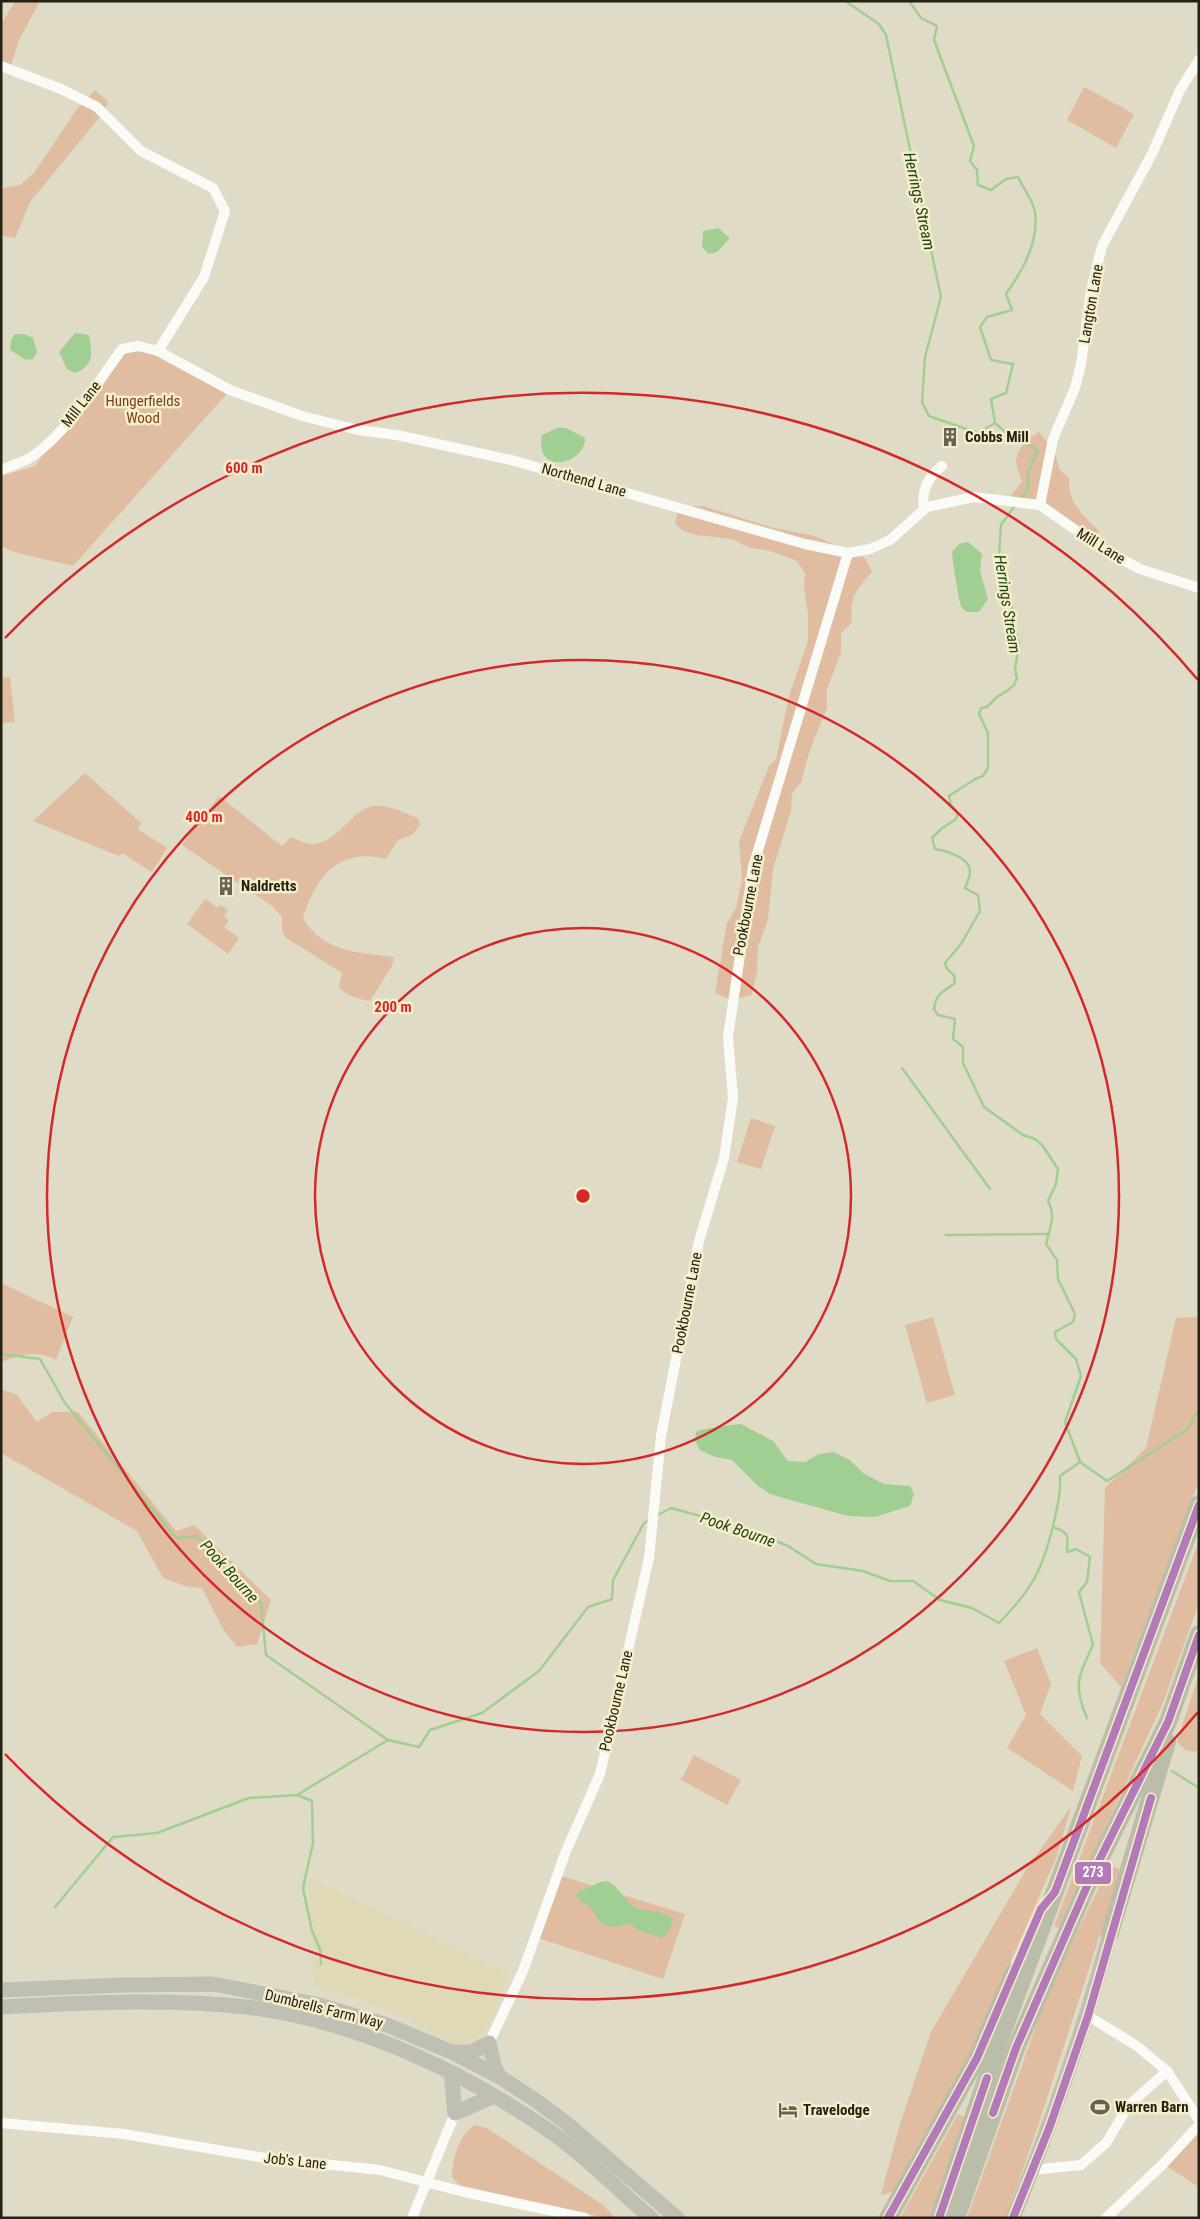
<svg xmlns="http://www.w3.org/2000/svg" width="1200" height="2219" font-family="'Roboto Condensed',sans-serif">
<rect width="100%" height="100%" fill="#dfdbc7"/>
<path fill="#e0d9b8" d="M309,1877L510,1974L482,2038L473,2045L455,2044L410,2020L363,2001L313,1987Z"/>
<g fill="#e0bda0">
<path d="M15,1H40L19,40L11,65L1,63V25Z"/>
<path d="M1084,87L1134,114L1116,148L1067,120Z"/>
<path d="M95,90L108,102L103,113L30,202L15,238L1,235V189L20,185L34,173L77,109Z"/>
<path d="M138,346L230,390L73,566L14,552L1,546V476L35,466L122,349Z"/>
<path d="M1039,432L1055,453L1059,469L1069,478C1068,502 1082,515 1099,531L1093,543L1042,507L1007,501L1022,481C1020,475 1016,466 1016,461C1017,448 1029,437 1039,432Z"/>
<path d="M703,506L774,528L815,536L866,559L872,572C856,590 849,598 852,623L841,633V653L827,689V708L810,750L801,782L792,794L791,811L773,869L768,920L758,947L757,973L751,995L732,1000L715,993L727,923L736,908L742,879L739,841L769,766L776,759L789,696L808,641V614L804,589L805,574L797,561L767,550L750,548L732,539L696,535L683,531L675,523L679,507Z"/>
<path d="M10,677L15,722L1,723V678Z"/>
<path d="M85,773L141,823L138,829L167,848L152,872L122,853L119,856L33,821Z"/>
<path d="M219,796L282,846L291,837C298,840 306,844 313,844C340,842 352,808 374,806C389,804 405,814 418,818L420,825L412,835L398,840L386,859C338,847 316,877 303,918C322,952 360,953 394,957L392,966L370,1001C358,999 348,996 339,988L342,973L285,937L282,930V917L272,906L182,845Z"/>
<path d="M205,899L218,908L220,905L228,910L224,916L229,920L224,927L239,938L228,954L187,924Z"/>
<path d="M751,1118L775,1126L761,1169L737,1162Z"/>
<path d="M1,1283L73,1317L56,1360C37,1349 21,1355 1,1362Z"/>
<path d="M933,1317L955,1395L927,1403L905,1325Z"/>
<path d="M1199,1317V1481L1121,1687L1100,1663L1105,1488L1146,1448L1176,1318Z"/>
<path d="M1,1389L17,1395L37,1422L52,1412H78L176,1531L194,1525L271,1600L257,1644L237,1647L223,1629L202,1588L188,1587L163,1578L137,1531L1,1453Z"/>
<path d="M1199,1541V1603L1163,1703L1059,1928L1054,1926Z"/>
<path d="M1037,1648L1051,1684L1040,1714L1082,1756L1073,1791L1007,1748L1026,1715L1004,1661Z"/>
<path d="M1199,1674V1750C1189,1754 1183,1749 1177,1741Z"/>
<path d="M694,1755L741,1780L727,1805L681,1780Z"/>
<path d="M1071,1807L1057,1856L970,2054L896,2191L881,2195L899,2127L931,2032L1027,1868Z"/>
<path d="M1110,1865L1121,1870L1039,2123L1006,2218H967L1050,1987Z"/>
<path d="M558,1875L685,1914L663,1979L535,1937Z"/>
<path d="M958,2114L964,2117L931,2218H900Z"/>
<path d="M475,2125L486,2128L499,2136L603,2205L615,2218H606L459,2185L452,2177C452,2159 459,2135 475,2125Z"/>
<path d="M1199,2125V2187L1163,2164Z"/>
</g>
<g fill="#a1cf91">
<path d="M718,228L730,238L717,252L709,254L702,247L703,231Z"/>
<path d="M75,333L89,335C92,351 95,366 75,373L67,369L59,352Z"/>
<path d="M15,334H24L33,338L37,352L33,359L26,360L10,350L11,340Z"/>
<path d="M557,428H566L585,438C586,464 534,477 542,435Z"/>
<path d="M968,542L982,554L980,571L988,599L979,612H967C965,610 962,609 961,606C959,602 952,558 952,552L959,544Z"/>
<path d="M741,1424L773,1441L788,1461L805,1462L819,1454L834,1452L850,1460L863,1473L884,1484L910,1486L914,1494L910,1506L875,1517L848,1516L787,1499L770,1494L757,1485L732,1460L715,1457L700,1450L695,1441L696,1432C705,1428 730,1425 741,1424Z"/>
<path d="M607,1881L614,1885L633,1907L648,1911H657L673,1919L668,1933L662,1938L638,1930L631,1924L610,1927L602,1924L589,1906L580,1901L576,1893L600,1882Z"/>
</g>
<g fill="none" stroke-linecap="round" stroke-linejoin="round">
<g stroke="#a1cf91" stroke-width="2.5">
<path d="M845,1L879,24L886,35L941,297L925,357L922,402L929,416L978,433L995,423"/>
<path d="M909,1L921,18L937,26L934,40L974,146L970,161L977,170L978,185L991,190L1006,179L1018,177C1023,188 1033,200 1035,212C1039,242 1023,270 1006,294L1012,310L987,317L980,327L991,360L1013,364L1006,393L991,399L995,423"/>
<path d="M995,423L1010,436L1038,450L1028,472V489L1020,500"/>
<path d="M1016,504L1001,525L999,555L1007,577L1006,596L1012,607L1011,616L1014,621L1019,645L1015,669L1017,678L1014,685L1007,691L997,697L987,707L981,708L979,714L988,733V768L983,776L975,779L949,796L951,805L958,813L956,819L941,829L932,838L935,849C946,851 970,857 970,872C970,877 967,883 965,888L978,895L980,911L961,944L945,963L947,969L954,975L955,983C943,992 936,993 934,1009L938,1015L955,1019L953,1039L963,1047V1063L984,1107L1023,1135L1035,1139L1043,1146L1058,1169L1056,1184L1048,1201C1056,1216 1050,1228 1046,1244L1057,1260L1058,1279L1075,1314L1073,1322L1055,1332L1056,1339L1076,1359L1081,1376L1065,1422L1080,1462"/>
<path d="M902,1068L990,1189"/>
<path d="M946,1235L1049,1234"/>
<path d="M1,1354L40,1359L65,1403L176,1538L197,1536L261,1603L266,1655L388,1740L419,1747L430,1730L482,1713L539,1671L588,1607L612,1599L613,1580L644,1523L649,1520"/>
<path d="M1080,1462L1107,1481L1188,1429L1199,1409"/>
<path d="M656,1516L671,1508L748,1529L788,1546L816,1564L863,1571L890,1581H913L940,1600L972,1608L999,1623C1032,1589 1042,1571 1053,1526C1057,1508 1061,1494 1060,1476L1080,1462"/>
<path d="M1053,1527C1070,1533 1068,1535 1067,1552L1076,1549L1090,1557L1087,1582L1079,1592L1093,1645C1078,1677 1073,1685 1087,1718"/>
<path d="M1172,1771L1199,1788"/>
<path d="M55,1907L113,1837L157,1833L249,1798L297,1795"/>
<path d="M321,1964L320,1949L312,1931L303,1888L313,1843L312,1801L297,1795L388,1740"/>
</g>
<g stroke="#fafaf7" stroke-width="10">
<path d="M1,66L61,89L97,107L141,151L213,188L225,211L204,277L158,351"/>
<path d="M1,470C11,466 24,462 33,456C70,429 95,386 122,349L138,346L158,351L230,390L302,416L358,430L397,435L515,461L805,544L848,553L870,549L890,540L927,507L974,497L1040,505L1101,548L1140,569L1199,588"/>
<path d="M1040,505L1053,439L1075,388L1081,364L1091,290L1102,246L1152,154L1180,90L1199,60"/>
<path d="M924,509C921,491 928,477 942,466"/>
<path d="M1088,2016L1137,2046L1167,2071L1199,2120"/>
<path d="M489,2043L523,1971L566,1851L600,1774L649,1558L661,1436L699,1241L724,1158L733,1098L728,1037L753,867L848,553"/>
<path d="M1,2123L124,2134L265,2158L380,2170L464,2192L585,2218"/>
<path d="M1032,2170L1081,2165L1106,2143L1129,2105L1167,2071"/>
<path d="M412,2218L455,2113"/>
<path d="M1106,2218L1163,2164L1199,2125"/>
</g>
<g stroke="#bfbfb3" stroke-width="15">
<path d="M1,1990L124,1985L213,1984L315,2004L387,2025L452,2052L500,2077L535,2100L565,2122L677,2218"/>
<path d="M1,2007C82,2003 165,1998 246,2007C355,2020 465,2072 554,2134C588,2158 619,2191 651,2218"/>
<path d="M454,2052H472L489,2043L495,2068L500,2077"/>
<path d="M451,2072L455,2113L494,2096"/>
<path d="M1013,2218C1051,2124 1084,2031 1110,1933"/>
</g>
<g stroke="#bbbdab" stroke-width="18">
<path d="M1110,1933L1167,1742"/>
<path d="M888,2218L977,2058L1014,1972"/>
<path d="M939,2218L999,2042L1199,1504"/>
<path d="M956,2218L1016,2048L1091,1877L1168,1722L1199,1634"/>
</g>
<g stroke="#f6eeca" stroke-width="11">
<g id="bus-1">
<path d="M993,2113L1016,2048L1091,1877L1168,1722L1199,1635"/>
<path d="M888,2218L977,2058L1041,1909L1055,1892L1199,1505"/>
<path d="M939,2218L987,2078"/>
<path d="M1013,2218L1050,2126L1088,2016L1151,1798"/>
</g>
</g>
<use href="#bus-1" stroke="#b27ab8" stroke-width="8"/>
</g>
<g fill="none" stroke="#d62828" stroke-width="2.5">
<circle cx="583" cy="1196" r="268"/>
<circle cx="583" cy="1196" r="536"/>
<path d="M1198 1712A803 803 0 0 1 5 1754M5 638A803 803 0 0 1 1198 680"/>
</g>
<defs>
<g id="building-bare" transform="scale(1.5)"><path d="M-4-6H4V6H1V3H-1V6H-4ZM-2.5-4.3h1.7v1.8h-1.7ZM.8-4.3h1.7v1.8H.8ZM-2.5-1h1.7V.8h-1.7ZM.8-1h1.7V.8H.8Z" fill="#666353" stroke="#f6eeca" stroke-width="2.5" paint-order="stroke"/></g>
<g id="stadium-bare" transform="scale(1.5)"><path d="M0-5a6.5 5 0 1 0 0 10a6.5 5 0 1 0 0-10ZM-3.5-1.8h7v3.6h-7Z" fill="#666353" stroke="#f6eeca" stroke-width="2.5" paint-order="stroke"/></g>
<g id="hotel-bare" transform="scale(1.5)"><path d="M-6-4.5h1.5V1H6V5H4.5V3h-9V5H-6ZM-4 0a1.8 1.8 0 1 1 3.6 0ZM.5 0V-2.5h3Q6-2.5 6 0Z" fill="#666353" stroke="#f6eeca" stroke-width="2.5" paint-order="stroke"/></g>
</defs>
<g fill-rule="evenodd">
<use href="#building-bare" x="950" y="437"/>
<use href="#building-bare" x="226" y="886"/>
<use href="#stadium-bare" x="1100" y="2107"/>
<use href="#hotel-bare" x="788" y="2110"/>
</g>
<g text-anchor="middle" stroke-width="5" stroke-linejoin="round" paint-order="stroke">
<g font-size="15" fill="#252215" stroke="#f6eeca">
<text transform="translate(1091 304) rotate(-80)" y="5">Langton Lane</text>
<text transform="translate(81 404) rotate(-52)" y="5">Mill Lane</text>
<text transform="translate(584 480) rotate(16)" y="5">Northend Lane</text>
<text transform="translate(1101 546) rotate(32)" y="5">Mill Lane</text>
<text transform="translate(748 905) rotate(-79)" y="5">Pookbourne Lane</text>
<text transform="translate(687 1303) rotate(-79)" y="5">Pookbourne Lane</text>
<text transform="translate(616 1701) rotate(-77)" y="5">Pookbourne Lane</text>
<text transform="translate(324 2009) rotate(14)" y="5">Dumbrells Farm Way</text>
<text transform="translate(295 2161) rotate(6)" y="5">Job's Lane</text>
</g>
<g font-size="15" fill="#7a4018" stroke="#f6eeca">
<text x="143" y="406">Hungerfields<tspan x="143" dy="17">Wood</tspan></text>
</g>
<g font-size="15" font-weight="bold" fill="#252215" stroke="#f6eeca" text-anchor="start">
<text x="965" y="442">Cobbs Mill</text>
<text x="241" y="891">Naldretts</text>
<text x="1115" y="2112">Warren Barn</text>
<text x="803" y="2115">Travelodge</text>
</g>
<g font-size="16" font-style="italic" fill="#1d4813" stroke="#f6eeca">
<text transform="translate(920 201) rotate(78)" y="6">Herrings Stream</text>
<text transform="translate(1008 604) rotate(81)" y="6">Herrings Stream</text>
<text transform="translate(738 1529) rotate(19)" y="6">Pook Bourne</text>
<text transform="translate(230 1571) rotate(48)" y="6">Pook Bourne</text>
</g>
</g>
<circle cx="583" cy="1196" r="8" fill="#d62828" stroke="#f6eeca" stroke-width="2.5"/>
<g font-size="15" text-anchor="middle" font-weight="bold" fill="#d62828" stroke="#f6eeca" stroke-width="5" stroke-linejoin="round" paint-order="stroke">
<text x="244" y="473">600 m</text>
<text x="204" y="822">400 m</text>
<text x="393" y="1012">200 m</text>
</g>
<rect stroke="#f6eeca" stroke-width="2" x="1074" y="1861" width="38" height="24" rx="5" fill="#b27ab8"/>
<g font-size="14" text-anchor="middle" font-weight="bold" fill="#fff">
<text x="1093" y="1877">273</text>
</g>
<rect width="1200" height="2219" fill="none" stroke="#252215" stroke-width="5"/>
</svg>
